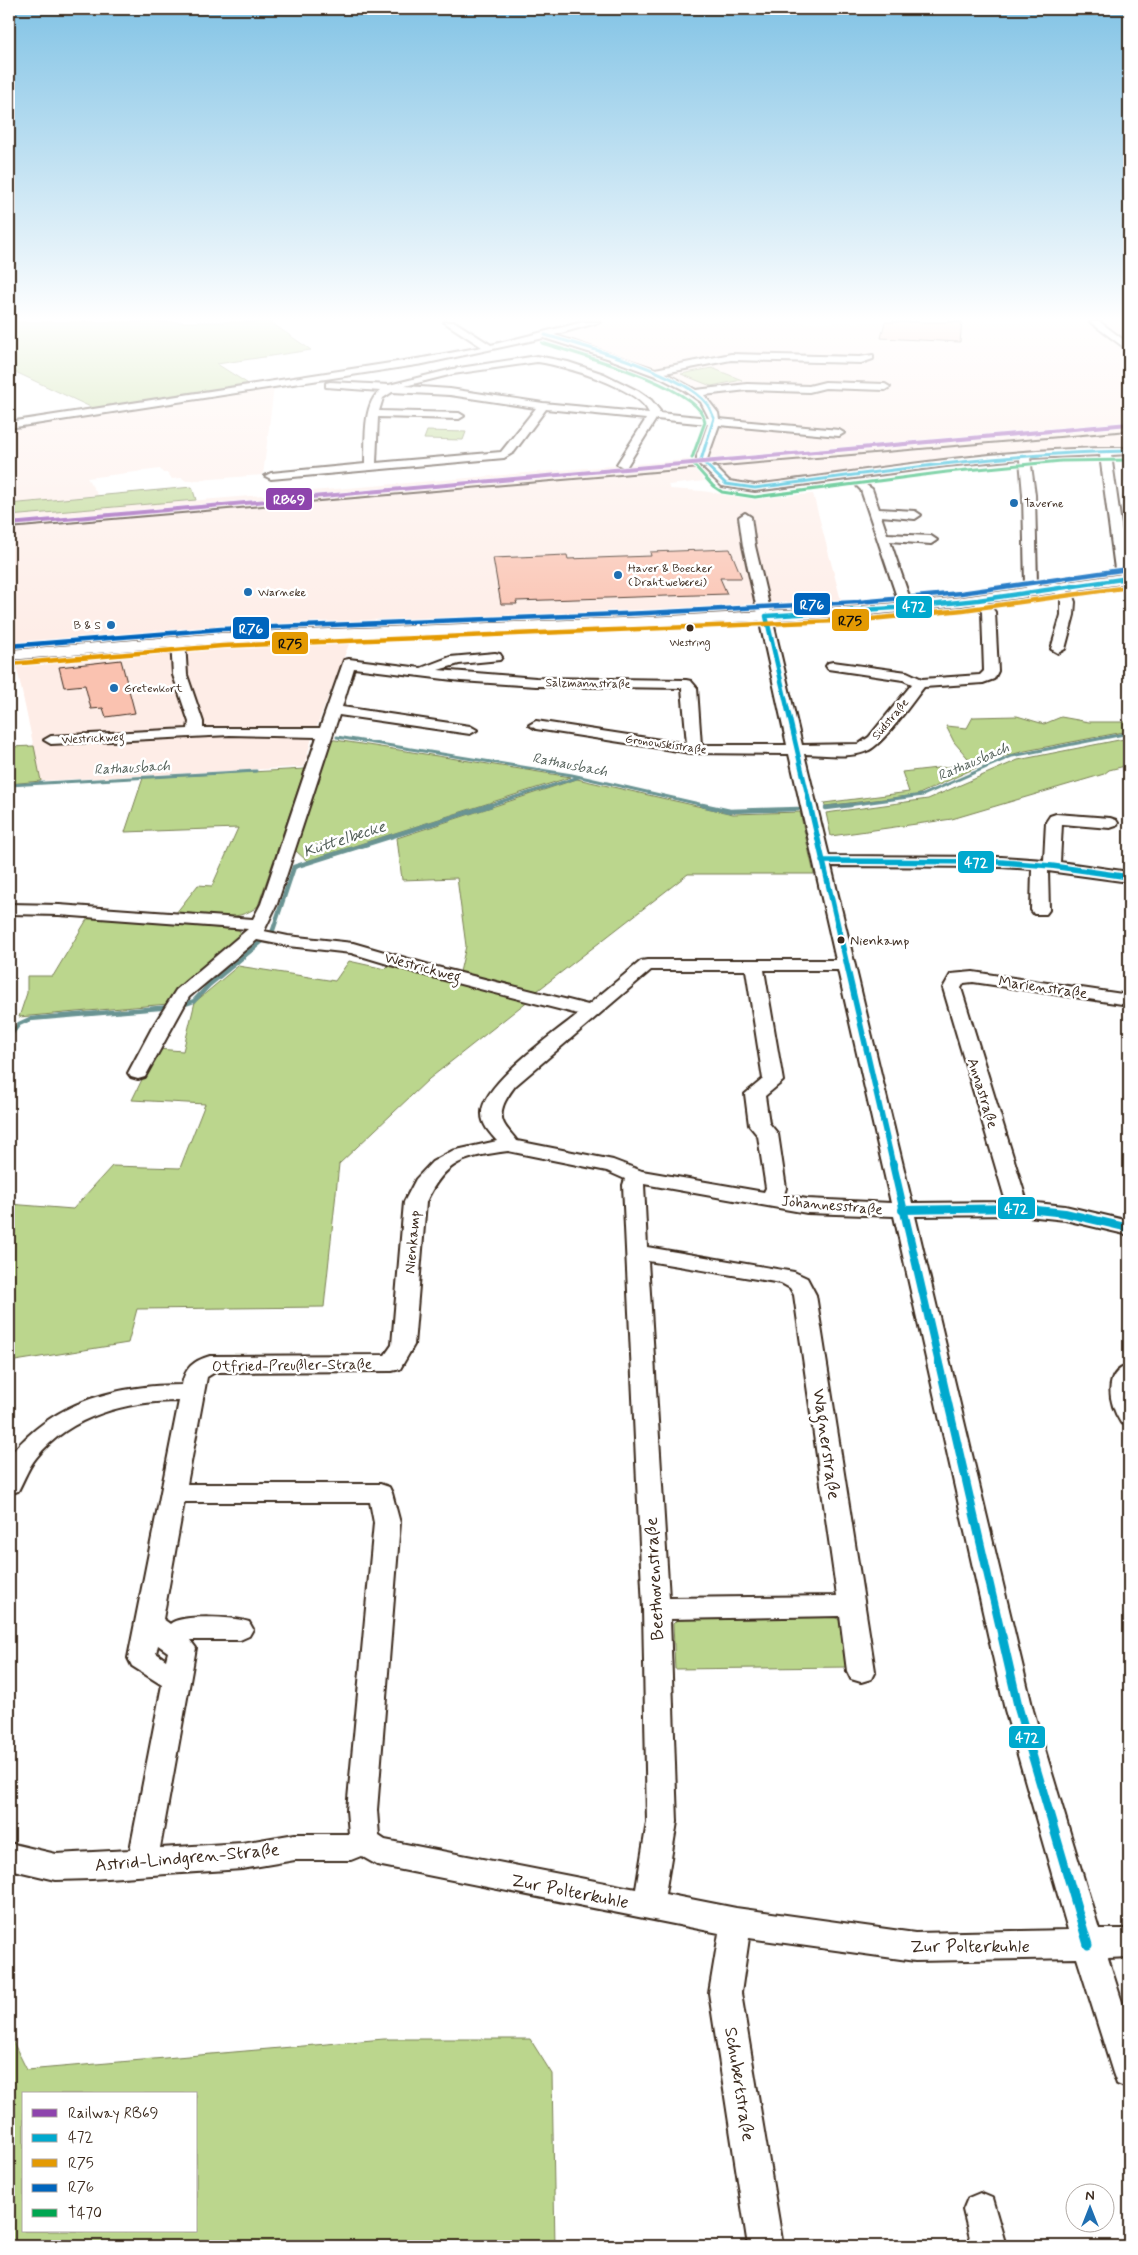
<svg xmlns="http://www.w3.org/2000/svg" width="1138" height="2255" font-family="Mynerve,sans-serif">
<rect width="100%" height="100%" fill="#fff"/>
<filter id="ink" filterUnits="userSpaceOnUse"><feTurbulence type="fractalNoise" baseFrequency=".02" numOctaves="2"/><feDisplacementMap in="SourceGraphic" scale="10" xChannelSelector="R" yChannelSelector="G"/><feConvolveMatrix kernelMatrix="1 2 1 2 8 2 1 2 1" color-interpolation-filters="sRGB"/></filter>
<g filter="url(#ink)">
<g fill="#feede7">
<path d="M607,322H1129V449H1074L755,486L735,484L725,479L706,460L720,425V414L702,393L663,372L559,336V334Z"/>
<path d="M274,387L263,475L186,481L182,478L172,479L168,473H163L160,469L87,478L98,495L9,504V426Z"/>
<path d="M696,459L713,480L668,485L670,489L702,491L747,498L813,494L843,608L189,635L9,649V516Z"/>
<path d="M351,639L311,741L304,767L41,781L15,659L165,646Z"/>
</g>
<g fill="#bbd68d" stroke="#7b8056" fill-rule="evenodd">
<path d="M9,322H270L311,350L217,364L250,385L97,410L9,369Z"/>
<path d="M712,368L742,380L711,386L681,374Z"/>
<path d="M427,431L466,432L463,440L424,439Z"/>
<path d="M192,487L196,500L9,516V504Z"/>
<path d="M1017,716L1044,724L1061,717L1089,722H1129V731L1025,751L995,759L917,795L825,806L824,803L909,792L902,772L973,764L954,742L946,726L967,728L973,717Z"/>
<path d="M1129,738V765L1109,770L1104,774L952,819L831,836L826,813L928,799L1018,760Z"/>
<path d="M329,739L571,777L307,861L295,850V844Z"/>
<path d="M34,746L41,781L9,784V747Z"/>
<path d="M305,769L258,906C237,924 202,915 176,913L198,885L212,886L238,828L125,832L143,778Z"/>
<path d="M577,779L733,814L800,812L814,874H688L537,991L460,972L466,946L457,878L402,880L397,838Z"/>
<path d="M89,916L239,930L243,937L168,1004L19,1017L27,993V976H53Z"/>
<path d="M349,961L385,969L390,964L529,1000L429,1079L339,1164L324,1307L137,1309L128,1343L9,1362V1204L73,1209L112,1166L180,1168L205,1104L132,1100L157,1049L183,1051L195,1002L238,966L335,981Z"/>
<path d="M828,1613L841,1621L848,1667L675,1669L673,1624L683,1614Z"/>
<path d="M9,2034L27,2070L384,2039H530L552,2074L555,2246H9ZM24,2094H196V2231H24Z"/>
</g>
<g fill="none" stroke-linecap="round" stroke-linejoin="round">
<g stroke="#6a9493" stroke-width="3">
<path d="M39,648L153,639"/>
<path d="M337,737L572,775L708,806"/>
<path d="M9,785L256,771"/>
<path d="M487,806L579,777"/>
<path d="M841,806L923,795L1012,756L1129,733"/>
</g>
<g stroke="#6a9493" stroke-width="4.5">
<path d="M702,805L730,811L798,809"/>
<path d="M826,808L851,805"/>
<path d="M180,1006L194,1001L209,985L272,933L294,867L491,805"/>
<path d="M9,1037L19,1024L30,1019L171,1007"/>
</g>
</g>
<g fill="#fac2b0" stroke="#3b2a1e">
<path d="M885,322H962L960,342L881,338Z"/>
<path d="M730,549L742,578H720L727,594L516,601L517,604H501L493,558L567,555L568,559L651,556L650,552Z"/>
<path d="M121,660L135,713L106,717L103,708L91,709L85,685L64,687L59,667Z"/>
</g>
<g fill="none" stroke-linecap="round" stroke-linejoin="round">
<g stroke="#3b2a1e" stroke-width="4">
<g id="minor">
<path d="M444,322H455L491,345L583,322H600L554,335L655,369L731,354L860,357L873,355V359L861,363L731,360L665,373L696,390L747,384L809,386L825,382L885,384L890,387L885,390L825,388L809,392L747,390L704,395L718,413L719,419L839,430L844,433L839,436L719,425L707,459L729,481L755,485C879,469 1004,447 1129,448V454L1111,455L1129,580L1125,579L1115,569L1100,455L1030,458L1035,495L1037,585L1043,592L1037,596L1032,595L1025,586L1023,495L1020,459L946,466L755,491L722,486L697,462V455L708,424L656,419L627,466L623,467L617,464L646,419L546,409L514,452L504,458L271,479L265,476L271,473L365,464C366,444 362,404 380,391L326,387V383L330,382L389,385L453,369L537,356L568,362L604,374L638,391L651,400L660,411L659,413L709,418L701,402L684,390L661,378L607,358L544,338L423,364L9,428V422L423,358L482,347ZM537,362C563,365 640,388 649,413L543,403L450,389L405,386L453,374ZM392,392L450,395L536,408L501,452L376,463L378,417L459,419L464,416L459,413L379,411L383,398Z"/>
<path d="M1090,322H1100L1129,344V351Z"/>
<path d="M863,483L872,489L879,509L915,511L921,515L915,519L881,516L887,534L931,536L937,540L931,544L890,541L910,599L917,607L916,610H906L898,600L861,490L857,486Z"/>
<path d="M745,513L751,517L755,546L802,745L859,744L869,737L912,684L903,680L828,669L826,666L828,663L833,662L907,672L922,679L980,675L984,671L982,612L972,600L973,597H983L995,612L998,671L994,679L983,683L924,687C912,702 883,745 867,751C849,759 823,754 804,754L829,856L1001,857L1044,860L1046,822L1050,816L1056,814L1110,818L1116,820L1118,823L1116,826L1110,828L1062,824L1060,862L1129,872V882L1048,871L1049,910L1046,914H1034L1031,910L1032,869L1001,867L831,866L912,1203L1006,1202L943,988L951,974L973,972L1129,995V1005L973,982L964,983L961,988L1027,1202L1065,1206L1129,1221V1235L1065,1220L1018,1215L915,1216L1033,1710L1099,1929H1129V1957L1108,1958L1129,2024V2089L1117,2084L1113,2073L1077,1958L915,1961L749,1938L741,1993L783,2246H748L709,1993L719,1933L377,1865L361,1856L351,1860H295L242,1869L92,1879L56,1880L9,1869V1843L56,1854L130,1850L162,1685L132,1666L128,1658L179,1401C128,1401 70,1415 36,1458C28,1468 24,1480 18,1491L9,1494C8,1485 6,1469 9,1459C11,1451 22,1442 28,1436C70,1397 127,1385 182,1385C185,1368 193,1361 210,1356L385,1355L392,1345L404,1202L416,1179L432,1162L452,1151L497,1141C490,1133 482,1125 482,1114C480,1085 556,1032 578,1014L421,974L351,953L288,946L257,940L189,997L145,1077L138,1079L131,1077L128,1073L152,1028L176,990L248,929L59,915L9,914V904L59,905L253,919L261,904L317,737L230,735L51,744L44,740L51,736L188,729L189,722L173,675L171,641L178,637L185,641L187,675L203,722V728H320L344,660L349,659L421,668L450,657L495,653L500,654L502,657L500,660L459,664L438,670L536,678L686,680L691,681L697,688L701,745H787L743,546L739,517ZM354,668L461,681L536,686L682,688L687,744L536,721L529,725L536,729L691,753L789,754L836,960H647L641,961L588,1005L433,966L353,943L288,936L264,931L277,904L339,715L470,734L477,730L470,726L342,707ZM651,970H746L763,1079L745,1094L749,1125L758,1136L766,1188L764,1192L642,1171L613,1160L517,1141C513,1135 507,1130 504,1124C497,1110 507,1097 515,1086ZM764,970H838L891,1203L807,1199L784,1195L786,1188L778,1134L769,1123L765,1096L783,1081ZM508,1151L607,1171L625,1179L623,1185L643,1609L647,1822L636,1889L385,1840L379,1836L377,1810L400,1523L392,1493L389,1487L380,1484H187L207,1377L215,1372L392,1371L400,1369L414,1345L426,1202C445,1160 465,1157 508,1151ZM644,1184L807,1213L894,1216L1005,1710L1068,1930L915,1933L736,1908L665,1894L677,1822L670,1619L840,1616L847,1671L851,1679L861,1682L871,1679L875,1671L816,1295L807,1278L794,1272L647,1247ZM648,1261L781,1283L790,1288L794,1295L837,1596L669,1598ZM184,1502H370L374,1523L347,1810L349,1834H295L242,1843L160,1848L196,1648L190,1640H240L249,1636L253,1629L249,1622C235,1617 181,1614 170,1624L163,1619ZM158,1645L168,1652L166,1660L156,1653Z"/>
<path d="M1057,585L1072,594L1075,602L1074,615L1065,649L1058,653L1051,649L1061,615V598L1051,589Z"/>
<path d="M1129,1365V1425L1121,1423C1109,1404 1102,1373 1129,1365Z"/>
<path d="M980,2193L992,2198L1006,2246H972L963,2210L968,2198Z"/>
</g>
</g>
<g stroke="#3b2a1e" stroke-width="4">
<path id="major" d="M1129,573V583L962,606L860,616L647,626L221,643L9,660V650L221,633L647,617L860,606L962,597Z"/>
</g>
<use href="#minor" fill="#fff" fill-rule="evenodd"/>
<use href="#major" fill="#fff" fill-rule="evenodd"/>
<path stroke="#3b2a1e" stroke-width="2" d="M9,528L1129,431"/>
<g stroke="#fff" stroke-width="5">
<g id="bus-1-far4">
<path d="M545,335C584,346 684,373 707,404C710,408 712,414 714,418L701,460"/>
<path d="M701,460L726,484L755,488C879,472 1003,453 1129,451"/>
</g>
</g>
<g stroke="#fff" stroke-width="7">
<path id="bus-1-far3" d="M810,806L766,616L911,607L978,600L1129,578"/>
</g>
<g stroke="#fff" stroke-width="9">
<g id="bus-1-far2">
<path d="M810,805L893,1165"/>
<path d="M822,861L1001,862L1052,866L1129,877"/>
</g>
</g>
<g stroke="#fff" stroke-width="11">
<g id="bus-1-far1">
<path d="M893,1164L1002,1637"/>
<path d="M902,1210L1018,1208L1065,1213L1129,1228"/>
</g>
</g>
<g stroke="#fff" stroke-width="13">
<path id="bus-1" d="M1002,1636L1019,1710L1088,1945"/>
</g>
<g stroke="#fff" stroke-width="7">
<path id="bus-2" d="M10,664L222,646L861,620L963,610L1129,587"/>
</g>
<g stroke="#fff" stroke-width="7">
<path id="bus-3" d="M9,646L221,629L647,613L859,602L961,593L1128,569"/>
</g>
<g stroke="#fff" stroke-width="5">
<g id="bus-4">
<path d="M542,343C574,353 702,387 705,422L692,458"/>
<path d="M695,466L713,486L722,492L755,497L947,472L1061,461L1129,460"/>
</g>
</g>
<use href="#bus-1-far4" stroke="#00a9ce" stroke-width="3"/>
<use href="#bus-1-far3" stroke="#00a9ce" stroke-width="4.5"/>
<use href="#bus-1-far2" stroke="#00a9ce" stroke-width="5.5"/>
<use href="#bus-1-far1" stroke="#00a9ce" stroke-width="8"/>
<use href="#bus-1" stroke="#00a9ce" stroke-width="9"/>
<use href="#bus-2" stroke="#e49a03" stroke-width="4.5"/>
<use href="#bus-3" stroke="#0065bd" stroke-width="4.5"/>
<use href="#bus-4" stroke="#00a651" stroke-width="3"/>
<g stroke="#fff" stroke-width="5.5">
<path id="rail-1" d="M9,524L1129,424"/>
</g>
<use href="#rail-1" stroke="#8e44ad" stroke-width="4"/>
</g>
</g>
<linearGradient id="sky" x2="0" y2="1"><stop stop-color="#82c3e5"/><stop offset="0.5" stop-color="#fff"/><stop offset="1" stop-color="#fff" stop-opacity="0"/></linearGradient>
<rect width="1138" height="638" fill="url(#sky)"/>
<g fill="#1f6fb2" stroke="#fff" stroke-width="2">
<circle cx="1014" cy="503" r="5"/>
<circle cx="618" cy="575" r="5"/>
<circle cx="248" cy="592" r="5"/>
<circle cx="111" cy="625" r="5"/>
<circle cx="114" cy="688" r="5"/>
</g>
<g fill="#3b2a1e" stroke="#fff" stroke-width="2">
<circle cx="690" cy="628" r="4.5"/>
<circle cx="841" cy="940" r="4.5"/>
</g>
<g text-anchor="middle" stroke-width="5" stroke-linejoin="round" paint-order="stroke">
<g font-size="11" fill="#3b2a1e" stroke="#fff">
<text x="690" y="646">Westring</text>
</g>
<g font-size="12" fill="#3b2a1e" stroke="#fff" text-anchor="start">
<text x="1024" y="507">Taverne</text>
<text x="628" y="572">Haver &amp; Boecker<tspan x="628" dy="14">(Drahtweberei)</tspan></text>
<text x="258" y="596">Warneke</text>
<text x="101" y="629" text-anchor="end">B &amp; S</text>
<text x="124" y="692">Gretenkort</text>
</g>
<g font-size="12" fill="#3b2a1e" stroke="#fff">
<text transform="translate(588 683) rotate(1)" y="4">Salzmannstraße</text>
<text transform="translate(890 719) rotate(-50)" y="4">Südstraße</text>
<text transform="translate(93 738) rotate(-3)" y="4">Westrickweg</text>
<text transform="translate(666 744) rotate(8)" y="4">Gronowskistraße</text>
</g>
<g font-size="14" font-style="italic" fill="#525f58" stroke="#fff">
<text transform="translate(973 761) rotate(-23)" y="5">Rathausbach</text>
<text transform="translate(570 764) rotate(11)" y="5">Rathausbach</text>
<text transform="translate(132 767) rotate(-3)" y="5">Rathausbach</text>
</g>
<g font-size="14" fill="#3b2a1e" stroke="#fff" text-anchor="start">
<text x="850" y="945">Nienkamp</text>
</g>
<g font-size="15" fill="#3b2a1e" stroke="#fff">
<text transform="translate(423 967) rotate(15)" y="5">Westrickweg</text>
<text transform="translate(1043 987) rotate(8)" y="5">Marienstraße</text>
<text transform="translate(983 1093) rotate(73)" y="5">Annastraße</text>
<text transform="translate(832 1205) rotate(5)" y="5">Johannesstraße</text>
<text transform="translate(412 1242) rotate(-85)" y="5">Nienkamp</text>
<text transform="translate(292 1365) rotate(-1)" y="5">Otfried-Preußler-Straße</text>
</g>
<g font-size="16" font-style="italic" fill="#525f58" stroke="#fff">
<text transform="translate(344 838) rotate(-18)" y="6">Küttelbecke</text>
</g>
<g font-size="18" fill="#3b2a1e" stroke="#fff">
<text transform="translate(827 1444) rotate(82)" y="6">Wagnerstraße</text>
<text transform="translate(654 1579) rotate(-93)" y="6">Beethovenstraße</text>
<text transform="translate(187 1857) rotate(-5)" y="6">Astrid-Lindgren-Straße</text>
<text transform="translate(570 1891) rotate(11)" y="6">Zur Polterkuhle</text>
<text x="970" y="1952">Zur Polterkuhle</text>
<text transform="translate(740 2084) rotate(81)" y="6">Schubertstraße</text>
</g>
</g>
<g stroke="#fff" stroke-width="2">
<rect x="265" y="487" width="48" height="24" rx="5" fill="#8e44ad"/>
<rect x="793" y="592" width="38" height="24" rx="5" fill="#0065bd"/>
<rect x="895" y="595" width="38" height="24" rx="5" fill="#00a9ce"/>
<rect x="831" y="608" width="39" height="24" rx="5" fill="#e49a03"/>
<rect x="232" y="616" width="38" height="24" rx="5" fill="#0065bd"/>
<rect x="271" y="631" width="38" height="24" rx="5" fill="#e49a03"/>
<rect x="957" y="850" width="38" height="24" rx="5" fill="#00a9ce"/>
<rect x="997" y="1196" width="39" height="24" rx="5" fill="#00a9ce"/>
<rect x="1008" y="1725" width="38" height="24" rx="5" fill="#00a9ce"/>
</g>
<g font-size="14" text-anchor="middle" font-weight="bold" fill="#fff">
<text x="289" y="504">RB69</text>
<text x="812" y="609">R76</text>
<text x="914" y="611">472</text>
<text x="251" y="633">R76</text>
<text x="976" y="867">472</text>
<text x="1016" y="1213">472</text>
<text x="1027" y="1742">472</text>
</g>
<g font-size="14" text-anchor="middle" font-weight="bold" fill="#111">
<text x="850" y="625">R75</text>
<text x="290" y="648">R75</text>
</g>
<rect width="1138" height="2255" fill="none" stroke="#fff" stroke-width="30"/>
<rect x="15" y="15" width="1108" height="2225" fill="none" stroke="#3b2a1e" stroke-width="2" filter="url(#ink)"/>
<rect x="22" y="2092" width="175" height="140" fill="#ffffff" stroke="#b1aaa5"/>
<rect x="32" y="2109" width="25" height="8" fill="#8e44ad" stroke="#b1aaa5"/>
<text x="68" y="2118" font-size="15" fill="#3b2a1e">Railway RB69</text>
<rect x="32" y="2134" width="25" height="8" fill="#00a9ce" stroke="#b1aaa5"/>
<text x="68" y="2142" font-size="15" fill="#3b2a1e">472</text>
<rect x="32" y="2159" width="25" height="8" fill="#e49a03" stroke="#b1aaa5"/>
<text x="68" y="2168" font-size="15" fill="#3b2a1e">R75</text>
<rect x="32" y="2184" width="25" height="8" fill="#0065bd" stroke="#b1aaa5"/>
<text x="68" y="2192" font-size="15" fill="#3b2a1e">R76</text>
<rect x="32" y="2209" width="25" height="8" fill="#00a651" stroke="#b1aaa5"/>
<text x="68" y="2218" font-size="15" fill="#3b2a1e">T470</text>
<g transform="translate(1090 2208)"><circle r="24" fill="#ffffff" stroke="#b1aaa5"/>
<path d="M0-4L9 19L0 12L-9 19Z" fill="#1f6fb2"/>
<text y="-8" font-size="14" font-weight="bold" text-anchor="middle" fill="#3b2a1e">N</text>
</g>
</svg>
